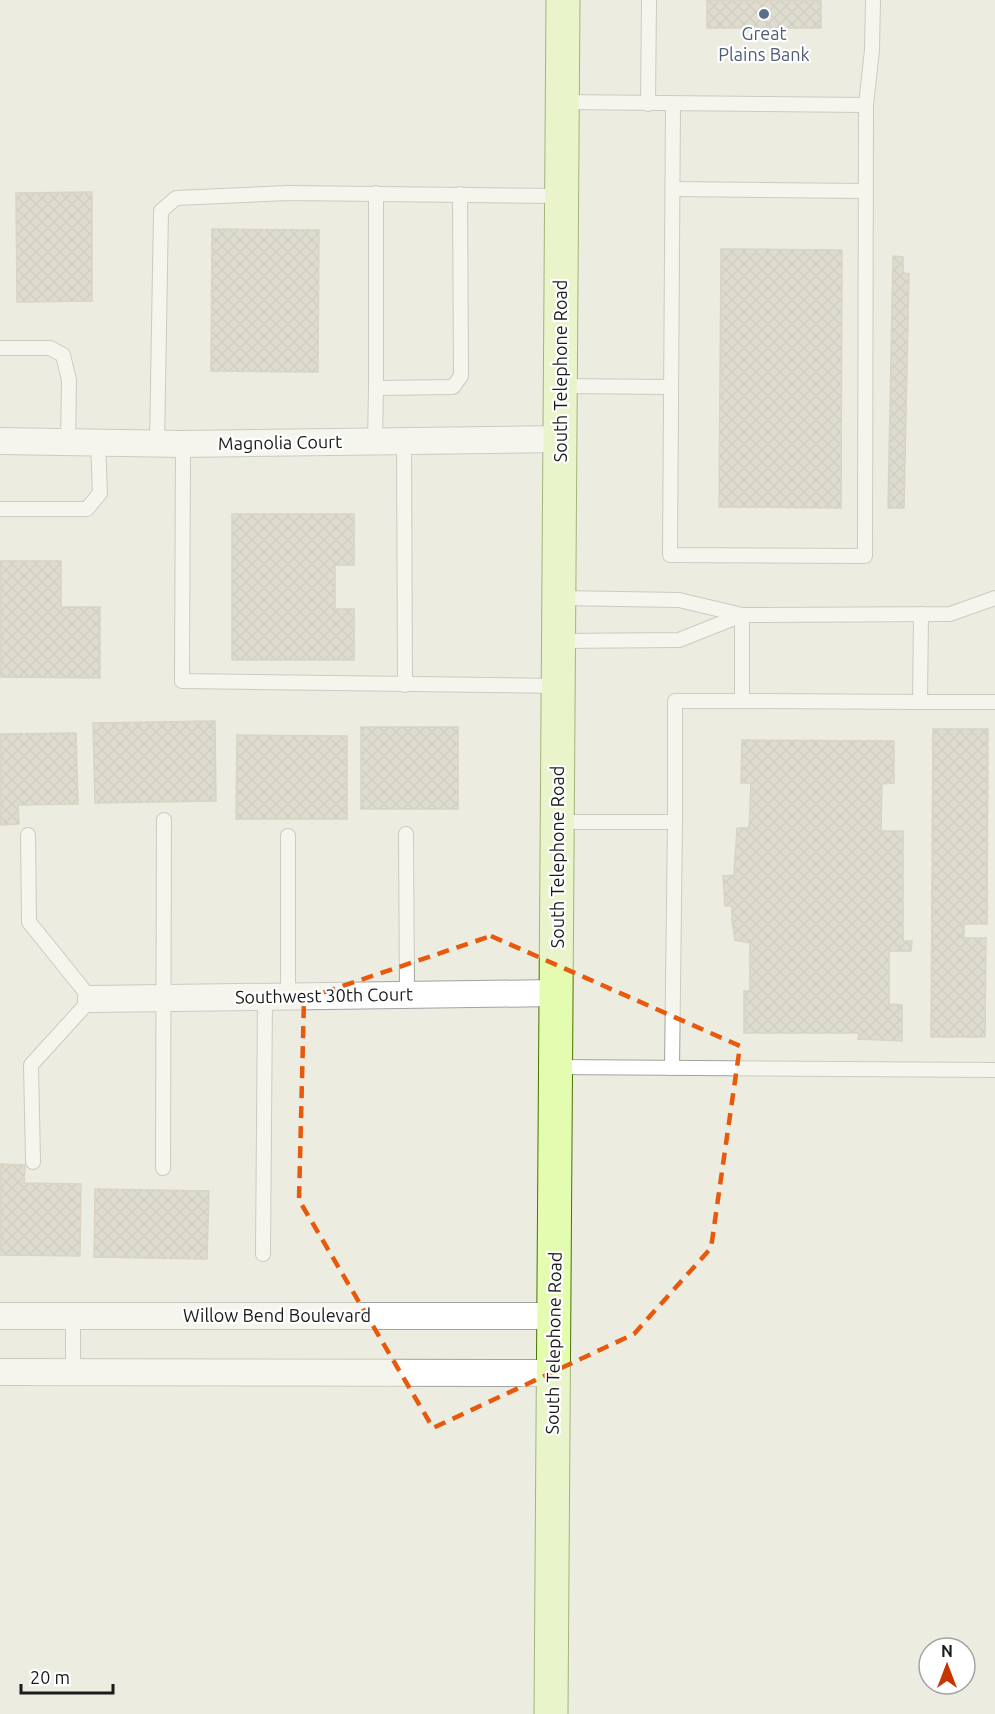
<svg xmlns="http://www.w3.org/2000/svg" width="995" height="1714" font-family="Ubuntu,sans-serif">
<defs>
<pattern id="building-cross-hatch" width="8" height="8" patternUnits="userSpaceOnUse" patternTransform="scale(1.5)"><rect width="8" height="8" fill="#cdc7b9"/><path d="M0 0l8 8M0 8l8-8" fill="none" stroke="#afaa9e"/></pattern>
</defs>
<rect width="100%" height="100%" fill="#edece0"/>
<g fill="url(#building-cross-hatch)" stroke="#c0b7a1" stroke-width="1.5">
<rect x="707" y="0" width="114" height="28"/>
<path d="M92,192V301L17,302L16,193Z"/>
<path d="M212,229L319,230L318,372L211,371Z"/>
<path d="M721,249L842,250L841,508L719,507Z"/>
<path d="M893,256L903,257V273L909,274L904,508H888Z"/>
<path d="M232,514H354V565H335V609H354V660H232Z"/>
<path d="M0,561H61V607H100V678L0,677Z"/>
<path d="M215,721L216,801L95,803L93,723Z"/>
<rect x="361" y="727" width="97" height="82"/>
<path d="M933,729H988L987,924H964V938H986L985,1037H931Z"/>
<path d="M76,733L78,804L18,805L19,824L0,825V734Z"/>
<path d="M237,735L347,736V819H236Z"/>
<path d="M742,740L894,741V783L882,784L881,831H903V941H912L911,951H889V1004L902,1005V1041L858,1039L859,1033H744V991H750V943L735,940L732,921V906H725L723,876L734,875L737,828H749L751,783H741Z"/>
<path d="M0,1164L25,1165L24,1183L81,1184L80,1256L0,1255Z"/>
<path d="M95,1189L209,1191L207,1259L94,1257Z"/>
</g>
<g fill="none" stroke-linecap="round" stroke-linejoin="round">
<g stroke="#a2a2a2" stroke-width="16">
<g id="lane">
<path d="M562,102L866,105"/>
<path d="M648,104L649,0"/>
<path d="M673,105L670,555L865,556L866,105L872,50L873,0"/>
<path d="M673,189L866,191"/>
<path d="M376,193V388L453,387L461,376L460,194"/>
<path d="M0,348H50L63,355L69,380L68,442"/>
<path d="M561,386L670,387"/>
<path d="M375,442L376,388"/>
<path d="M404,442L405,685"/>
<path d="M157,444L161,211L176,198L288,193L562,196"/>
<path d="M183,444L182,681L558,686"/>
<path d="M0,509H87L100,493L98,443"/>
<path d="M559,598L679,600L742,615L950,614L995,598"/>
<path d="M742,615V701L920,702L921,614"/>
<path d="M559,641L679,640L742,615"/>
<path d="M920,702H995"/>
<path d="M558,822H675L672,1068"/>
<path d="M675,822V701H742"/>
<path d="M406,834L407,995"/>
<path d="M28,835L29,922L91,999L31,1065L33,1162"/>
<path d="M288,836V996"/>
<path d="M556,1067L995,1070"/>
<path d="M163,1168L164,820"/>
<path d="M263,1254L265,997"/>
<path d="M73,1317V1372"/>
</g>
</g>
<g stroke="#a2a2a2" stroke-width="28">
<g id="street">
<path d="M0,441L183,444L560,439"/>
<path d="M91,999L557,993"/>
<path d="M0,1316H555"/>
<path d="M0,1372L554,1373"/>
</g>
</g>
<g stroke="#487400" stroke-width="35">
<path id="secondary" d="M551,1714L563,0"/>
</g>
<use href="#lane" stroke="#fff" stroke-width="14"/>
<use href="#street" stroke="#fff" stroke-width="26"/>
<use href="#secondary" stroke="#e4fcaf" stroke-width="33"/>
</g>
<path d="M0 0H995V1714H0ZM491,936L740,1046L711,1248L634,1334L433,1428L299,1200L304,999Z" fill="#edece0" fill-opacity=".55" fill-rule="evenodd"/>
<path fill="none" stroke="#e8590c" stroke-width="4.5" stroke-dasharray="12 8" stroke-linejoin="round" d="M491,936L740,1046L711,1248L634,1334L433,1428L299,1200L304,999Z"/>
<circle fill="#5c6f8a" stroke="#fff" stroke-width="2" cx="764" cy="14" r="6"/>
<g text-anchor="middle" stroke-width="4.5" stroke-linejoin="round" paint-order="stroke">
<g font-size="18" fill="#4e5e75" stroke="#fff">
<text x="764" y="40">Great<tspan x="764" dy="21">Plains Bank</tspan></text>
</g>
<g font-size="18" fill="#1b1b1b" stroke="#fff">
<text transform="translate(561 371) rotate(-90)" y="6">South Telephone Road</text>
<text transform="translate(280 443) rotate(-1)" y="6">Magnolia Court</text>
<text transform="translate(558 857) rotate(-90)" y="6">South Telephone Road</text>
<text transform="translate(324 996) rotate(-1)" y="6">Southwest 30th Court</text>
<text x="277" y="1322">Willow Bend Boulevard</text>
<text transform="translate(554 1343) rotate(-89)" y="6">South Telephone Road</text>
</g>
</g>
<g transform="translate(947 1666)"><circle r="28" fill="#ffffff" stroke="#a4a4a4" stroke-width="1.5"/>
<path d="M0-4.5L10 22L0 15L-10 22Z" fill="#c63500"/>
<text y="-9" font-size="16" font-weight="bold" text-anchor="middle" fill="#1b1b1b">N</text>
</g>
<path d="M21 1684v9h92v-9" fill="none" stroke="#1b1b1b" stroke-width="3"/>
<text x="30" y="1684" font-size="18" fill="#1b1b1b" stroke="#ffffff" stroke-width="4.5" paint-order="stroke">20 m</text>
</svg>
